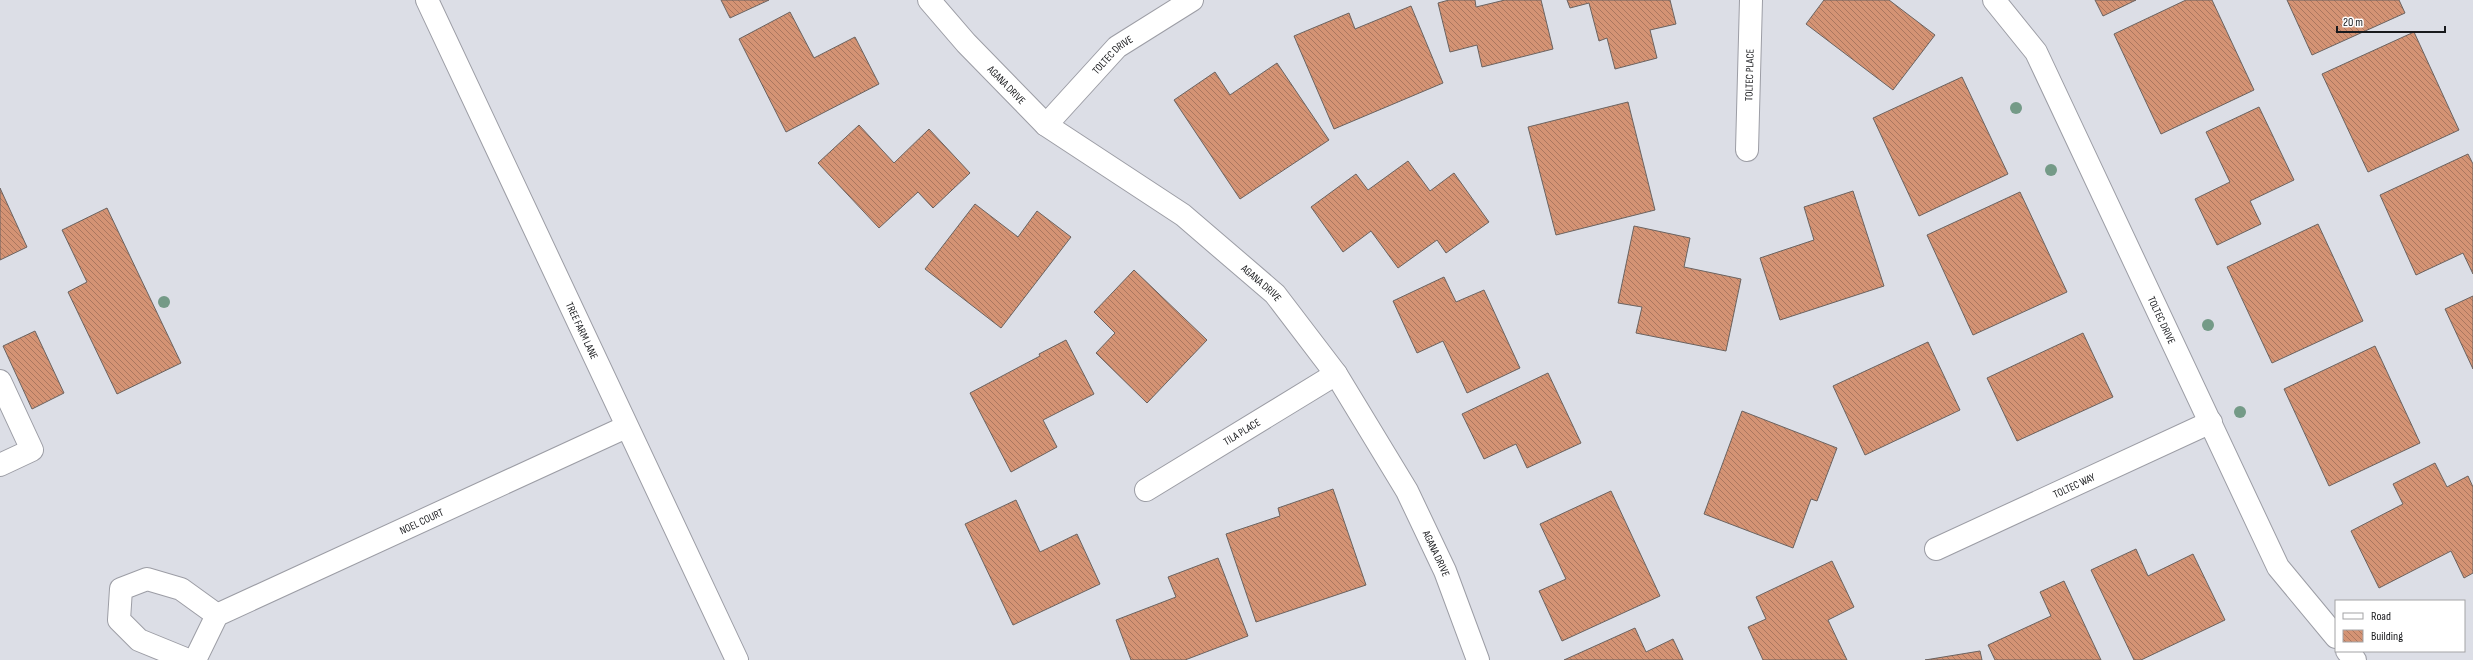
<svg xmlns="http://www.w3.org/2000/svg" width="2473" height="660" font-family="'Sofia Sans Condensed',sans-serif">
<defs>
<pattern id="building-back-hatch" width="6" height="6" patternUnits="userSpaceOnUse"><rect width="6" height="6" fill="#d49374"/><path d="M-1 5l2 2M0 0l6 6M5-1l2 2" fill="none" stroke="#ab775f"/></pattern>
</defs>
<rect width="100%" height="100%" fill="#dcdee6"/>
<g fill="url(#building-back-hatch)" stroke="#6b6360">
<path d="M721,0H769L730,18Z"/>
<path d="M1449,0H1475L1476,7L1505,0H1541L1553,49L1482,67L1477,45L1450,52L1438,3Z"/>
<path d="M1567,0H1670L1676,24L1650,30L1657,58L1615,69L1607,38L1599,41L1589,3L1570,8Z"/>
<path d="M1824,0H1889L1935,35L1893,90L1806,24Z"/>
<path d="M2095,0H2136L2103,16Z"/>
<path d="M2186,0H2212L2254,90L2161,134L2114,34Z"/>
<path d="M2287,0H2399L2405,13L2312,55Z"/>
<path d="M1411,6L1443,83L1334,129L1294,36L1349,13L1355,29Z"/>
<path d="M790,12L814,58L855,37L879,84L786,132L739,39Z"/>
<path d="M2414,32L2459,130L2368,172L2322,74Z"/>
<path d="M1277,63L1329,140L1240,199L1174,100L1215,72L1230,95Z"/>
<path d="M1962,77L2008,174L1919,216L1873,118Z"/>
<path d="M1628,102L1655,210L1556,235L1528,127Z"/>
<path d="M2259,107L2294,180L2250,201L2261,224L2217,245L2195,199L2230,182L2206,132Z"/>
<path d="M859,125L894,163L929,129L970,173L933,208L918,192L879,228L818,163Z"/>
<path d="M2468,154L2473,164V274L2463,253L2416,275L2380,195Z"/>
<path d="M1408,161L1430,191L1454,173L1489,222L1446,253L1437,240L1398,268L1371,231L1343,252L1311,207L1356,174L1368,190Z"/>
<path d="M0,188L27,247L0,260Z"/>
<path d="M1853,191L1884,286L1780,320L1760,258L1814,240L1804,207Z"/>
<path d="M2020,192L2067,292L1973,335L1927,235Z"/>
<path d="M975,204L1018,237L1037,211L1071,237L1001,328L925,269Z"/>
<path d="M107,208L181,363L117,394L68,292L87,282L62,230Z"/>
<path d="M2318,224L2363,321L2272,363L2227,267Z"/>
<path d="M1634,226L1690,238L1684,267L1741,279L1726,351L1636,333L1642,307L1618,303Z"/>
<path d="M1134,270L1207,340L1147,403L1096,353L1115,333L1094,312Z"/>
<path d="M1444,277L1456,302L1484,290L1520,368L1467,393L1443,341L1417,353L1393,301Z"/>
<path d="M2473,296V369L2445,309Z"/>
<path d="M35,331L64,393L32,409L3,346Z"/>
<path d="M2083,333L2113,397L2017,441L1987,378Z"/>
<path d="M1066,340L1094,394L1043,420L1057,447L1011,472L970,393L1040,356L1039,354Z"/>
<path d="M1928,342L1960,410L1865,455L1833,386Z"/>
<path d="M2375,346L2420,443L2329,486L2284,389Z"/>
<path d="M1548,373L1581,443L1527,468L1516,444L1484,459L1462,414Z"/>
<path d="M1742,411L1837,448L1817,501L1811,499L1793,548L1704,514Z"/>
<path d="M2435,463L2447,487L2468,476L2473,487V573L2464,578L2451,551L2379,588L2351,531L2403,504L2393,484Z"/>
<path d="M1333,489L1366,585L1256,622L1226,534L1280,516L1278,508Z"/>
<path d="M1611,491L1660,596L1562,641L1539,591L1566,579L1540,524Z"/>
<path d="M1016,500L1040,552L1077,534L1100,584L1013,625L965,524Z"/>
<path d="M2136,549L2148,576L2193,554L2225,620L2141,660H2134L2091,570Z"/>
<path d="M1218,558L1248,636L1185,660H1131L1116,620L1176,597L1168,577Z"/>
<path d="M1832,561L1854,607L1828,620L1847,660H1763L1748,627L1766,619L1756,597Z"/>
<path d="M2064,581L2101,660H1995L1988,645L2051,616L2040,592Z"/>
<path d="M1635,628L1646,652L1673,639L1683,660H1564Z"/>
<path d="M1980,651L1982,660H1925Z"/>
</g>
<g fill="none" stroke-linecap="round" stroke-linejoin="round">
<g stroke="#9c9da5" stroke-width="24">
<g id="street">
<path id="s1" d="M427,0L737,660"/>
<path id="s2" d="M929,0L966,43L1046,125L1183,215L1275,294L1336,374L1407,491L1445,571L1478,660"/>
<path id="s3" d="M1994,0L2036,52L2278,567L2336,637"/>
<path id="s4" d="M1046,125L1117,47L1192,0"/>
<path id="s5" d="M1747,150L1751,0"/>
<path d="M0,381L32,450L0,465"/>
<path id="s6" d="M1146,490L1336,374"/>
<path id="s7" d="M1936,549L2211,422"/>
<path d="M2347,651L2355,660"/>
<path d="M188,660L139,640L119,620L121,589L147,579L181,589L217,615"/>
<path id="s8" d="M195,660L217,615L626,427"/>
</g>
</g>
<use href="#street" stroke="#fff" stroke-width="22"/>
</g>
<g fill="#749a87">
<circle cx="2016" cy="108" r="6"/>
<circle cx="2051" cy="170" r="6"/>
<circle cx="164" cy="302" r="6"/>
<circle cx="2208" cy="325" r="6"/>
<circle cx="2240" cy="412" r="6"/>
</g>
<g text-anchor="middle" stroke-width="4" stroke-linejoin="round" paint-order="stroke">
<g font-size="11" fill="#191a1d" stroke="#fff">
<text dy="4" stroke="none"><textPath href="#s4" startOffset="97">TOLTEC DRIVE</textPath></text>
<text dy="4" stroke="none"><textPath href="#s5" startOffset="75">TOLTEC PLACE</textPath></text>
<text dy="4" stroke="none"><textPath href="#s2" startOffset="115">AGANA DRIVE</textPath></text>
<text dy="4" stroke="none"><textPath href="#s2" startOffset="439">AGANA DRIVE</textPath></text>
<text dy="4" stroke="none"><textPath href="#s3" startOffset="363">TOLTEC DRIVE</textPath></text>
<text dy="4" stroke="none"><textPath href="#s1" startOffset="365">TREE FARM LANE</textPath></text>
<text dy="4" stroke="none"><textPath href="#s6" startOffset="112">TILA PLACE</textPath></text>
<text dy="4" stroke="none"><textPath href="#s7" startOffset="152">TOLTEC WAY</textPath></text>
<text dy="4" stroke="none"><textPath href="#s8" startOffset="275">NOEL COURT</textPath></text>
<text dy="4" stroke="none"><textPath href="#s2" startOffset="763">AGANA DRIVE</textPath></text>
</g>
</g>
<rect x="2335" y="600" width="130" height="52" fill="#ffffff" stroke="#a3a3a5"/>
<rect x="2343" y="613" width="20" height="6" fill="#ffffff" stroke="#a3a3a5"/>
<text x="2371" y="620" font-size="12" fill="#191a1d">Road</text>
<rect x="2343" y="630" width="20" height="12" fill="url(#building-back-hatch)" stroke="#a3a3a5"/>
<text x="2371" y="640" font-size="12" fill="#191a1d">Building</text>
<path d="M2337 26v6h108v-6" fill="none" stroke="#191a1d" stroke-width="2"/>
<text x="2343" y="26" font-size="12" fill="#191a1d" stroke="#ffffff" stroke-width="3" paint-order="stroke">20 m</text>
</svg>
